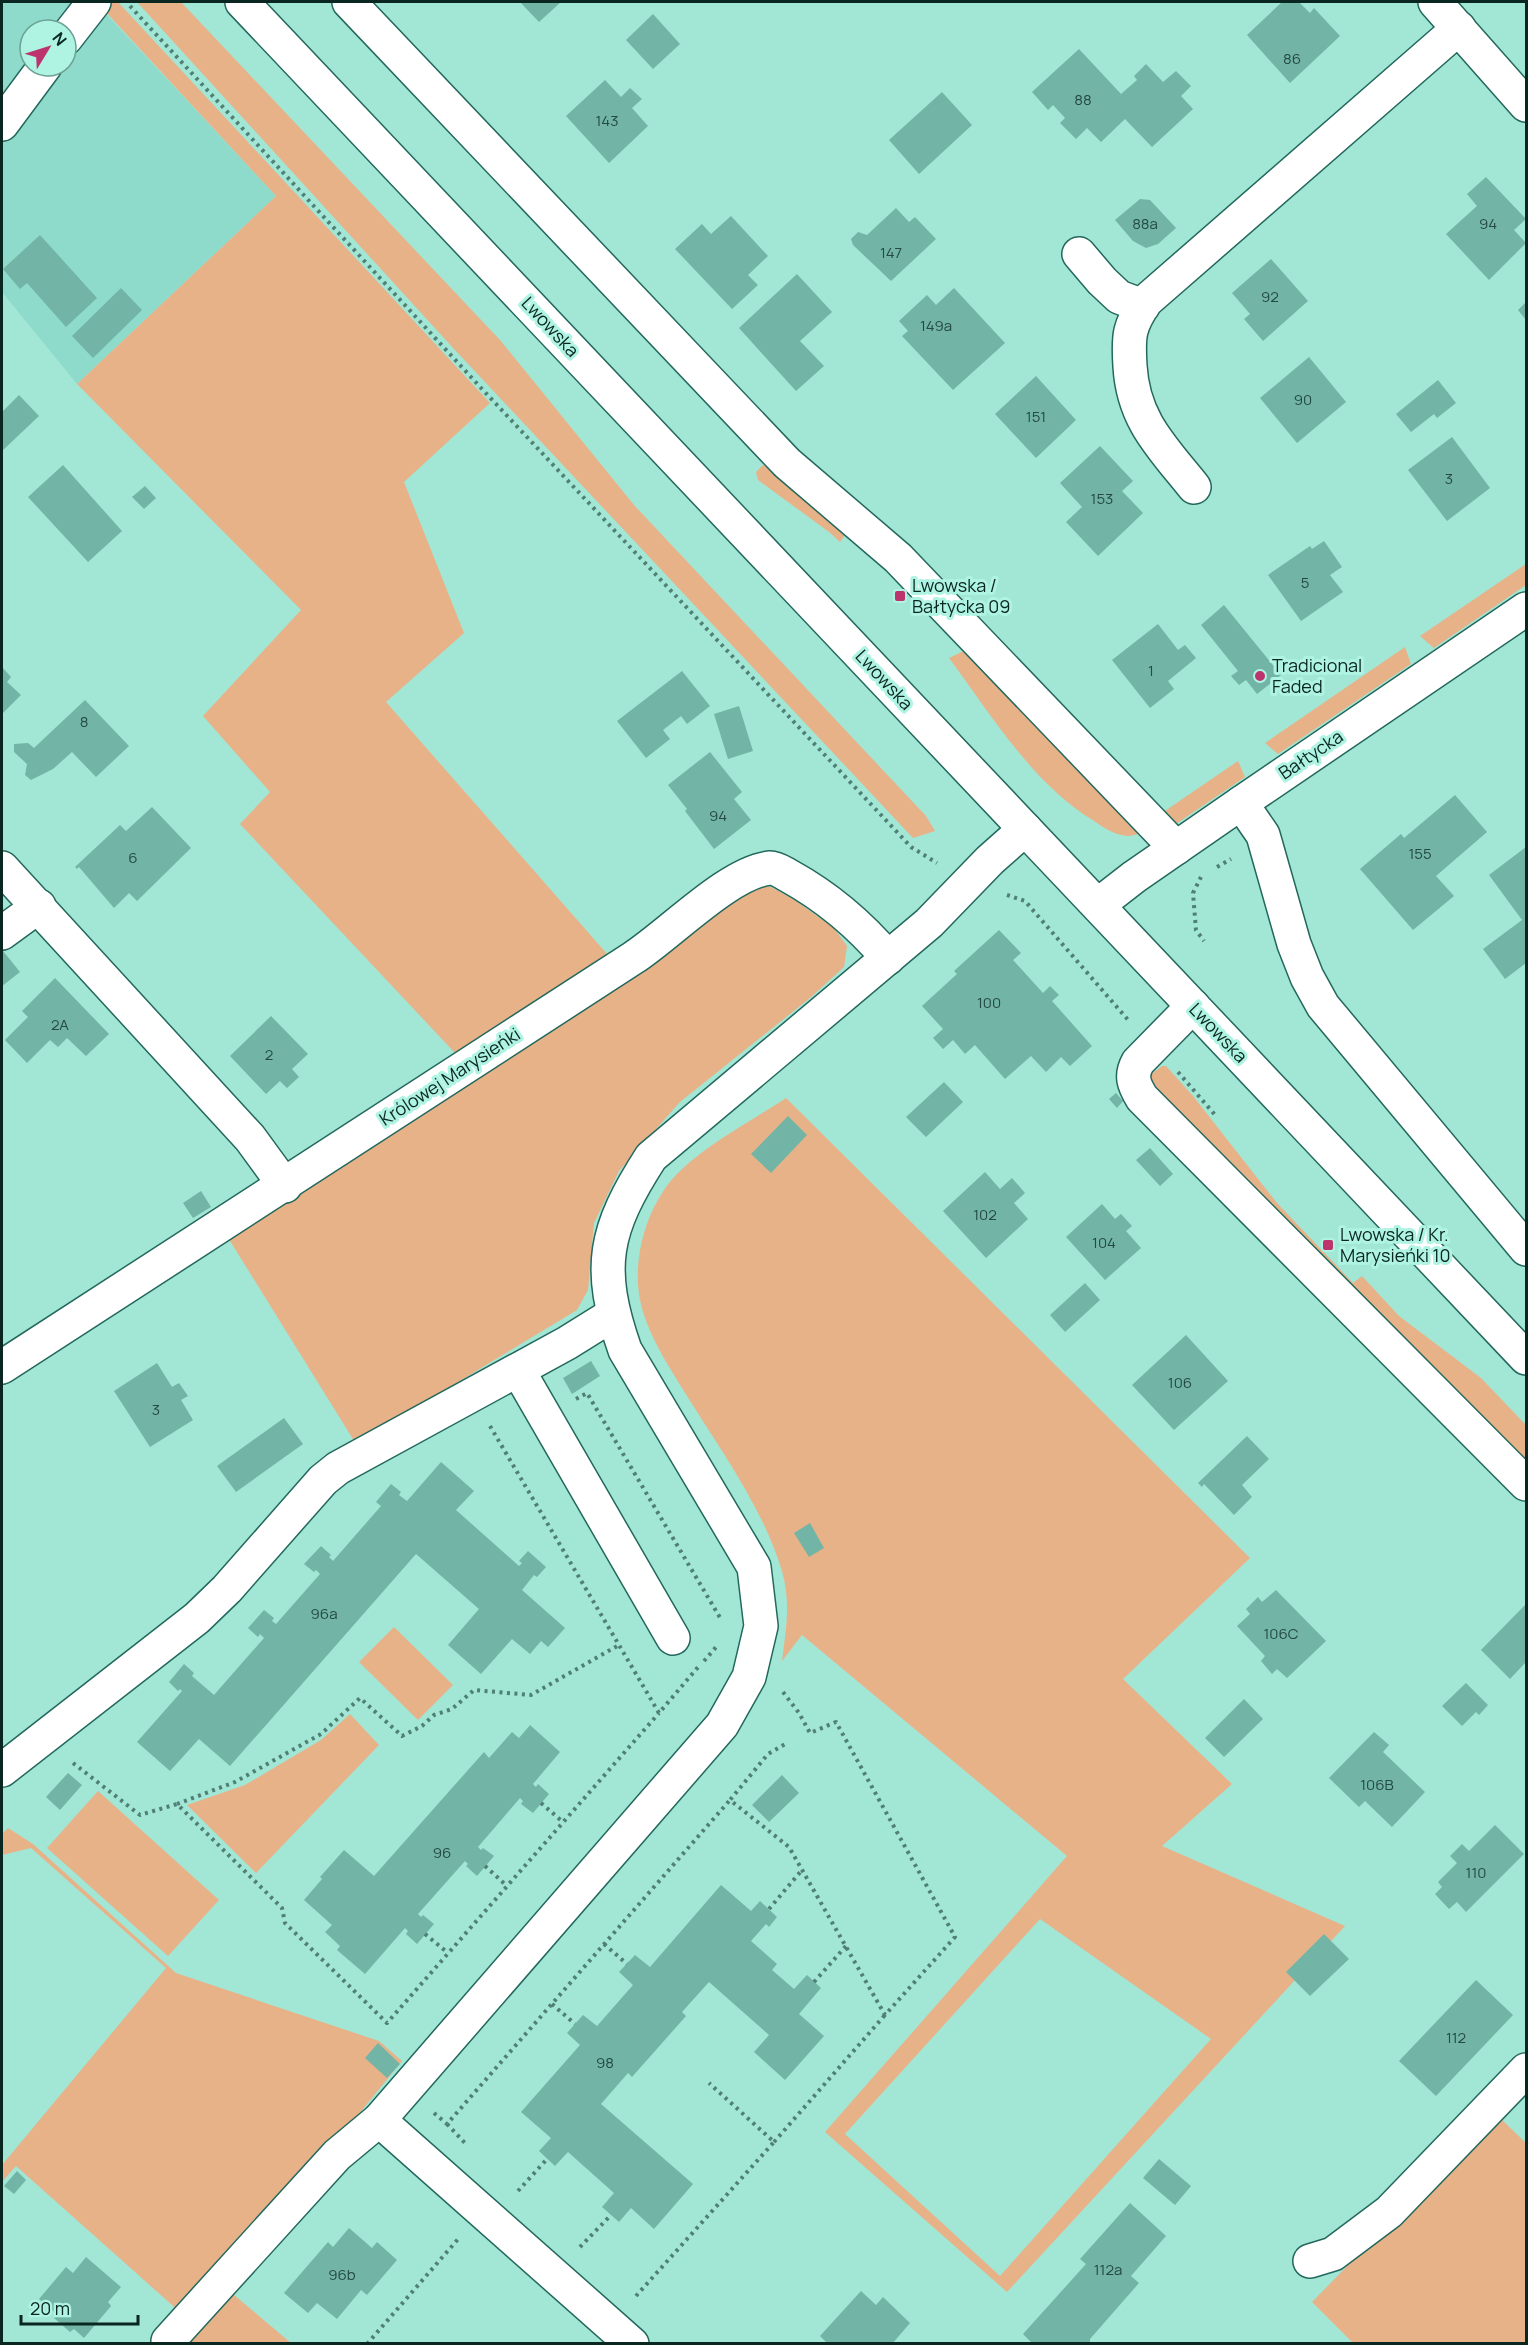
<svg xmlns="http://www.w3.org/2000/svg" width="1528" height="2345" font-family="Manrope,sans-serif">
<rect width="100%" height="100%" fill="#a2e6d6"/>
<path fill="#8edbcb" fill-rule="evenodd" d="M2,2H95L276,196L77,384L2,292ZM30,30H66V66H30Z"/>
<g fill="#e8b289" fill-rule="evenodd">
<path d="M111,2H118L490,403L404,482L464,633L386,702L608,955L455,1053L240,824L270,792L203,716L301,610L77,384L276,196L103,9Z"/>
<path d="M137,2H181L500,340L634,505L926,816L935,831L913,838L454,349Z"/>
<path d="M770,458L851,527L840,542L829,532L758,480L756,472Z"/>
<path d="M1526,564V585L1434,648L1420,636Z"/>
<path d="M972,647L1141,834C1137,834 1132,836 1127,836C1115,835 1104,828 1094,821C1032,783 992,716 949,658Z"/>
<path d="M1405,647L1411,664L1278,754L1265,743Z"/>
<path d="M1238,761L1245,777L1176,824L1159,815Z"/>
<path d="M750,885L771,887L793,899L833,927L847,946L844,967L810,998L680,1102L619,1171L594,1223L588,1290L577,1310L356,1444L227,1236Z"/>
<path d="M1162,1066H1166L1193,1096L1277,1203L1353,1283L1362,1276L1399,1316L1481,1378L1526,1425V1466L1152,1087L1151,1074Z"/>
<path d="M786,1098L1250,1558L1123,1679L1232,1784L1162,1846L1345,1926L1007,2292L825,2132L1067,1856L802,1635L782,1661C786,1629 791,1603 782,1571C763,1507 717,1445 682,1388C665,1360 644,1328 639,1294C634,1260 644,1219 664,1190C689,1153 749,1123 786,1098ZM1040,1919L1211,2039L1000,2276L845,2134Z"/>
<path d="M394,1627L453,1685L418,1720L359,1662Z"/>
<path d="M350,1714L379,1745L256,1873L187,1805L245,1785L321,1740Z"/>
<path d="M98,1791L219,1900L168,1956L47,1848Z"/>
<path d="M8,1828L33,1844L176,1973L379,2041L402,2061L327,2153L181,2313L16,2166L2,2182V2165L166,1968L31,1848L2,1855V1834Z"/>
<path d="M1496,2114L1526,2143V2343H1353L1312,2302Z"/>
<path d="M227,2289L291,2343L180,2344Z"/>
</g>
<g fill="#72b4a6">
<path d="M520,2H561L539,22Z"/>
<path d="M1282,2H1299L1310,13L1314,8L1340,36L1290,83L1247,35Z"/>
<path d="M653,14L680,44L653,69L626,40Z"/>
<path d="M1079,49L1121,94L1137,80L1134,76L1146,64L1163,82L1176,71L1191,86L1181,96L1193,109L1152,147L1125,119L1101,142L1087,128L1076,139L1060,123L1065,118L1053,105L1048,110L1032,92Z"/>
<path d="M605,80L621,97L630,88L642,99L632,108L648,126L609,163L566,116Z"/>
<path d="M942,92L972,125L919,174L889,140Z"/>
<path d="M1486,177L1526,219L1514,230L1526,243L1489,280L1446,234L1477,206L1467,194Z"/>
<path d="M1140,199L1150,200L1176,228L1158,244L1146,248L1133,241L1115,220Z"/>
<path d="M896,208L909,222L915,217L936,239L891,281L853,245L851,239L858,232L867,235Z"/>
<path d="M731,216L768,256L748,275L758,285L732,309L675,249L702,224L711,234Z"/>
<path d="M40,235L97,298L66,327L27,283L20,289L3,269Z"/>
<path d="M1271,259L1308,301L1263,341L1244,319L1250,314L1232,293Z"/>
<path d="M797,274L832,312L800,341L824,366L796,391L739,328Z"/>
<path d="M121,288L142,310L93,358L72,336Z"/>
<path d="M954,288L1005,343L953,390L902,336L908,331L899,321L927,295L936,305Z"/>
<path d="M1526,302V320L1518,310Z"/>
<path d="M1309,357L1346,402L1297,443L1260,398Z"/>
<path d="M1036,376L1076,420L1036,458L995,414Z"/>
<path d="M1438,380L1456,403L1437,418L1434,414L1411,432L1396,414Z"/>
<path d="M19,395L39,416L2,451V412Z"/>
<path d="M1452,437L1490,488L1447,521L1408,470Z"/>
<path d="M1100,446L1133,481L1122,491L1143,513L1098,556L1066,522L1082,507L1060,483Z"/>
<path d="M63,465L122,531L88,562L28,497Z"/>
<path d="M145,486L156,498L144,509L132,497Z"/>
<path d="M1324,541L1342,567L1330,575L1343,592L1301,621L1268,575L1310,546L1312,549Z"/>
<path d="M1224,605L1281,675L1257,694L1246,680L1239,685L1231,676L1238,671L1201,625Z"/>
<path d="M1158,624L1178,650L1185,645L1196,658L1168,681L1174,689L1150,708L1112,660Z"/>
<path d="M2,667L11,677L7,682L21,695L2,714Z"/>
<path d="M682,671L710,706L687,724L681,716L663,730L670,739L646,758L617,721Z"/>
<path d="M85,700L129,746L96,777L72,752L53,769L31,780L25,775L27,764L14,752V744L28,743L34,748Z"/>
<path d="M739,706L753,751L728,759L714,714Z"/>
<path d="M710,752L742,792L734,799L751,820L714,849L685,811L687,809L668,785Z"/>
<path d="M1455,795L1487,832L1436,876L1454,896L1413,930L1360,869L1401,834L1404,838Z"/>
<path d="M152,807L191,848L137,901L129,893L114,908L79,867L77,869L75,867L120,825L126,831Z"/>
<path d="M1526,847V963L1505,979L1483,949L1522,920L1489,875Z"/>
<path d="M999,930L1021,953L1013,960L1043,993L1050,986L1059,995L1052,1001L1092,1046L1070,1066L1061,1057L1046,1072L1031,1056L1005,1079L975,1045L965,1054L953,1040L943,1049L933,1038L943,1029L922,1006L957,974L954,971Z"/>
<path d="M3,951L20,972L2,986V952Z"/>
<path d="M55,978L109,1034L86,1056L67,1038L58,1047L50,1040L27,1063L5,1040L28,1017L22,1011Z"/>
<path d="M271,1016L308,1054L292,1069L299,1077L287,1088L280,1081L266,1094L230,1056Z"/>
<path d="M944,1082L963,1102L926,1137L906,1117Z"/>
<path d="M1116,1093L1123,1101L1117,1108L1109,1099Z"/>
<path d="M788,1116L807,1135L771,1173L751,1154Z"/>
<path d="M1150,1148L1173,1174L1160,1186L1136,1160Z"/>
<path d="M985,1172L1000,1189L1012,1178L1025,1193L1014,1203L1028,1219L986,1258L943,1211Z"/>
<path d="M201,1191L211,1207L193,1218L183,1203Z"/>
<path d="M1102,1204L1115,1219L1121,1214L1132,1226L1126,1231L1141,1248L1105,1280L1066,1237Z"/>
<path d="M1085,1283L1100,1300L1065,1332L1050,1315Z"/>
<path d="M1186,1335L1228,1381L1174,1430L1132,1385Z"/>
<path d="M591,1361L600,1376L572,1394L563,1378Z"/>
<path d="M157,1363L172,1387L179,1383L188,1396L181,1400L193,1420L150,1447L114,1391Z"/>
<path d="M284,1418L303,1444L236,1492L217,1466Z"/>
<path d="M1247,1436L1269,1459L1242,1485L1252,1497L1234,1515L1204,1484L1202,1487L1198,1483Z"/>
<path d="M441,1462L474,1491L456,1510L519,1566L522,1563L519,1561L528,1551L546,1567L537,1577L534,1575L522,1590L565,1628L548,1647L541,1641L530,1654L512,1639L481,1674L448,1645L479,1609L416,1554L230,1766L199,1739L170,1771L137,1742L182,1691L180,1689L178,1691L169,1682L184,1664L194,1673L192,1676L214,1695L264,1638L260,1634L258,1637L248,1628L264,1610L274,1618L272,1621L276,1624L320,1574L316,1570L314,1572L304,1564L321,1546L331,1555L329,1557L333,1561L381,1506L376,1502L391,1484L401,1492L399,1495L407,1501Z"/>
<path d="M810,1523L824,1548L809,1557L794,1533Z"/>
<path d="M1276,1590L1326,1641L1287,1678L1277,1669L1272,1674L1261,1661L1265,1656L1237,1626L1250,1614L1246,1609L1258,1597L1262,1602Z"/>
<path d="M1526,1604V1662L1510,1679L1481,1650Z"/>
<path d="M1466,1683L1488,1705L1479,1715L1476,1712L1462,1726L1442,1706Z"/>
<path d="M1244,1699L1263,1719L1224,1757L1205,1738Z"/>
<path d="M530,1725L560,1752L533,1784L536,1787L538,1784L549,1794L533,1813L521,1804L523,1801L520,1798L478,1847L481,1850L483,1848L494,1856L477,1876L466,1866L468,1864L465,1861L418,1914L421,1917L423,1915L434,1924L417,1944L406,1934L408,1931L405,1928L365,1974L337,1950L340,1946L325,1932L332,1925L304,1900L322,1879L320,1877L344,1850L374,1876L484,1752L489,1758L512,1732L519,1738Z"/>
<path d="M1374,1732L1389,1745L1383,1752L1425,1792L1392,1827L1365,1801L1359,1807L1329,1778Z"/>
<path d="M68,1773L82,1785L60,1810L46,1797Z"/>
<path d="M782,1775L799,1793L769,1822L752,1805Z"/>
<path d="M1495,1825L1524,1854L1466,1912L1457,1902L1449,1909L1435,1894L1442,1887L1438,1882L1457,1863L1450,1856L1462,1844L1469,1851Z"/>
<path d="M721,1885L751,1911L760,1901L777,1917L769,1927L766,1924L751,1941L777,1964L772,1970L794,1989L807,1975L821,1988L799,2014L824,2036L785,2080L754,2052L769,2035L709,1982L682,2012L686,2016L632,2077L628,2073L601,2104L693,2184L654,2229L631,2208L619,2222L602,2207L614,2193L568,2152L555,2166L539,2151L551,2138L521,2112L580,2045L567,2033L583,2015L597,2026L633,1985L619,1972L635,1955L650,1967Z"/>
<path d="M1324,1934L1349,1959L1310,1996L1286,1972Z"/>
<path d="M1476,1980L1513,2015L1436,2096L1399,2061Z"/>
<path d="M378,2043L400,2064L387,2078L365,2058Z"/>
<path d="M1159,2159L1191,2186L1175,2205L1143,2178Z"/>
<path d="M17,2171L26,2180L14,2194L4,2186Z"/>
<path d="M1130,2203L1166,2236L1131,2276L1139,2283L1090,2339V2344H1033L1023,2334L1086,2264L1080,2259Z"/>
<path d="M349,2228L372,2248L377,2242L397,2260L367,2295L361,2290L337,2319L317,2303L308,2313L284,2293L328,2242L333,2247Z"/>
<path d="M86,2257L121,2287L108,2302L111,2306L84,2338L74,2329L70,2332L54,2318L57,2314L39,2299L66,2267L73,2273Z"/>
<path d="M861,2291L876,2305L883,2297L910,2323L892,2344H828L820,2336Z"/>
</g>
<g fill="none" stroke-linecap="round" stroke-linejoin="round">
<g stroke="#23685c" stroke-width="36">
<g id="minor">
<path d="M349,2L787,463L898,558L1176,848"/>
<path d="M1435,2L1526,105"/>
<path d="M66,38L94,2"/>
<path d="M2,124L45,66"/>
<path d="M1079,254L1102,281L1119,297L1143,306"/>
<path d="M1194,487C1162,447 1133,420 1130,366C1128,335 1129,326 1146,301L1459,28"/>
<path d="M1241,803L1263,835L1294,944L1307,977L1323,1006L1526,1249"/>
<path d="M2,868L250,1138L285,1186"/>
<path d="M1098,905L1134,877L1241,803L1526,609"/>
<path d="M2,933L39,906"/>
<path d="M1193,1006L1138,1062C1130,1076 1134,1085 1142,1098L1526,1484"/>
<path d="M2,1367C213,1232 423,1095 633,958C669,935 729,872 770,868C777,868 783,873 789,876C827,897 860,925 888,958"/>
<path d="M518,1370L673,1638"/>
<path d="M2,1770L197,1618L227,1589L323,1480L338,1468L567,1343L612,1315"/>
<path d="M379,2120L632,2344"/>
<path d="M1310,2261L1333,2254L1389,2212L1526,2070"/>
<path d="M168,2341L337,2155L379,2120L722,1725L749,1677L761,1626L754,1567L625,1350C596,1267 604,1230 651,1157L929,923L990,860L1025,829"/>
</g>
</g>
<g stroke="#23685c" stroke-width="36">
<path id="major" d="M242,2L1526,1358"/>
</g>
<g stroke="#507f75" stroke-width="4" stroke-dasharray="3 4.5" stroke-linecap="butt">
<path d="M130,6L482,389L911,847L937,863"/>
<path d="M1217,867L1231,859"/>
<path d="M1201,877L1193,893L1196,930L1204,941"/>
<path d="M1007,895L1025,901L1129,1021"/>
<path d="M1178,1072L1216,1116"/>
<path d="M576,1399L587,1393L722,1621"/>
<path d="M490,1426L659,1713L699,1666"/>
<path d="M704,1661L717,1646"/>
<path d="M783,1692L799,1713L810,1733L836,1722L955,1937L885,2015L789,1847L730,1800L768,1754L787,1743"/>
<path d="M73,1763L140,1815L177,1804L282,1908L285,1923L387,2023L659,1713"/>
<path d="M541,1803L563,1822"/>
<path d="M177,1804L235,1782L321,1734L360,1698L402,1736L422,1726L434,1715L452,1709L474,1690L531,1695L619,1645"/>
<path d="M485,1866L507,1886"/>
<path d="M769,1909L802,1870"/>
<path d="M425,1934L448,1953"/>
<path d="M604,1944L627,1964"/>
<path d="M814,1982L846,1946"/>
<path d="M552,2004L575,2024"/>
<path d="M434,2113L447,2124L730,1800"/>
<path d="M447,2124L465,2143"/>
<path d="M774,2142L885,2015"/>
<path d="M518,2191L547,2159"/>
<path d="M580,2247L611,2215"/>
<path d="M636,2296L774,2142L709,2083"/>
<path d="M367,2344L459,2238"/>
</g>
<use href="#minor" stroke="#fff" stroke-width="33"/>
<use href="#major" stroke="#fff" stroke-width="33"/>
</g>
<g fill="#bc336e" stroke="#aff3e3" stroke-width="2">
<rect x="894" y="590" width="12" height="12" rx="3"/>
<circle cx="1260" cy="676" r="6"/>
<rect x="1322" y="1239" width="12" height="12" rx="3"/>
</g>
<g text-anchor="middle" stroke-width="6" stroke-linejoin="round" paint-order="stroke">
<g font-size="15" fill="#244a42">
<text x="1292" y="64">86</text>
<text x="1083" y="105">88</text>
<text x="607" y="126">143</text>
<text x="1145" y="229">88a</text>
<text x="1488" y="229">94</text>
<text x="891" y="258">147</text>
<text x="1270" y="302">92</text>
<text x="936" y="331">149a</text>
<text x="1303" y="405">90</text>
<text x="1036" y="422">151</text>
<text x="1449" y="484">3</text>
<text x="1102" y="504">153</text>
<text x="1305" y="588">5</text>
<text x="1151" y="676">1</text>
<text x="84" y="727">8</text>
<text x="718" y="821">94</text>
<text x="1420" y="859">155</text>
<text x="133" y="863">6</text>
<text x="989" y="1008">100</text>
<text x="60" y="1030">2A</text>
<text x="269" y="1060">2</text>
<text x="985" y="1220">102</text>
<text x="1104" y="1248">104</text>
<text x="1180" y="1388">106</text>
<text x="156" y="1415">3</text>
<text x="324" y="1619">96a</text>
<text x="1281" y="1639">106C</text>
<text x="1377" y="1790">106B</text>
<text x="442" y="1858">96</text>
<text x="1476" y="1878">110</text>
<text x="1456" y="2043">112</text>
<text x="605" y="2068">98</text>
<text x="1108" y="2275">112a</text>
<text x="342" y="2280">96b</text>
</g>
<g font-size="18" fill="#0a2621" stroke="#aff3e3">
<text transform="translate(550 327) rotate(47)" y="6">Lwowska</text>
<text transform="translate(884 680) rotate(47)" y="6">Lwowska</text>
<text transform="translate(1311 755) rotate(-34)" y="6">Bałtycka</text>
<text transform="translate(1218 1033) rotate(46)" y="6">Lwowska</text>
<text transform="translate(450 1077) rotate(-33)" y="6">Królowej Marysieńki</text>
</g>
<g font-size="18" fill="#0a2621" stroke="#aff3e3" text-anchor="start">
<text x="912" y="592">Lwowska /<tspan x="912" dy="21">Bałtycka 09</tspan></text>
<text x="1272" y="672">Tradicional<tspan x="1272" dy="21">Faded</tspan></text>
<text x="1340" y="1241">Lwowska / Kr.<tspan x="1340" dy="21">Marysieńki 10</tspan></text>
</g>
</g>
<rect width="1528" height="2345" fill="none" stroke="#0a2621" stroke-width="6"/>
<g transform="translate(48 48) rotate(52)"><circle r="28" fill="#aff3e3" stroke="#6da195" stroke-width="1.5"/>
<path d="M0-4.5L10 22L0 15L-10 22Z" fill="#bc336e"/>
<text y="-9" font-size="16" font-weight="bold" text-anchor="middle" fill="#0a2621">N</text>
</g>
<path d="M21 2315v9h117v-9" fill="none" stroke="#0a2621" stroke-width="3"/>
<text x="30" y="2315" font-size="18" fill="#0a2621" stroke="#aff3e3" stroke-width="4.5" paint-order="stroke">20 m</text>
</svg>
